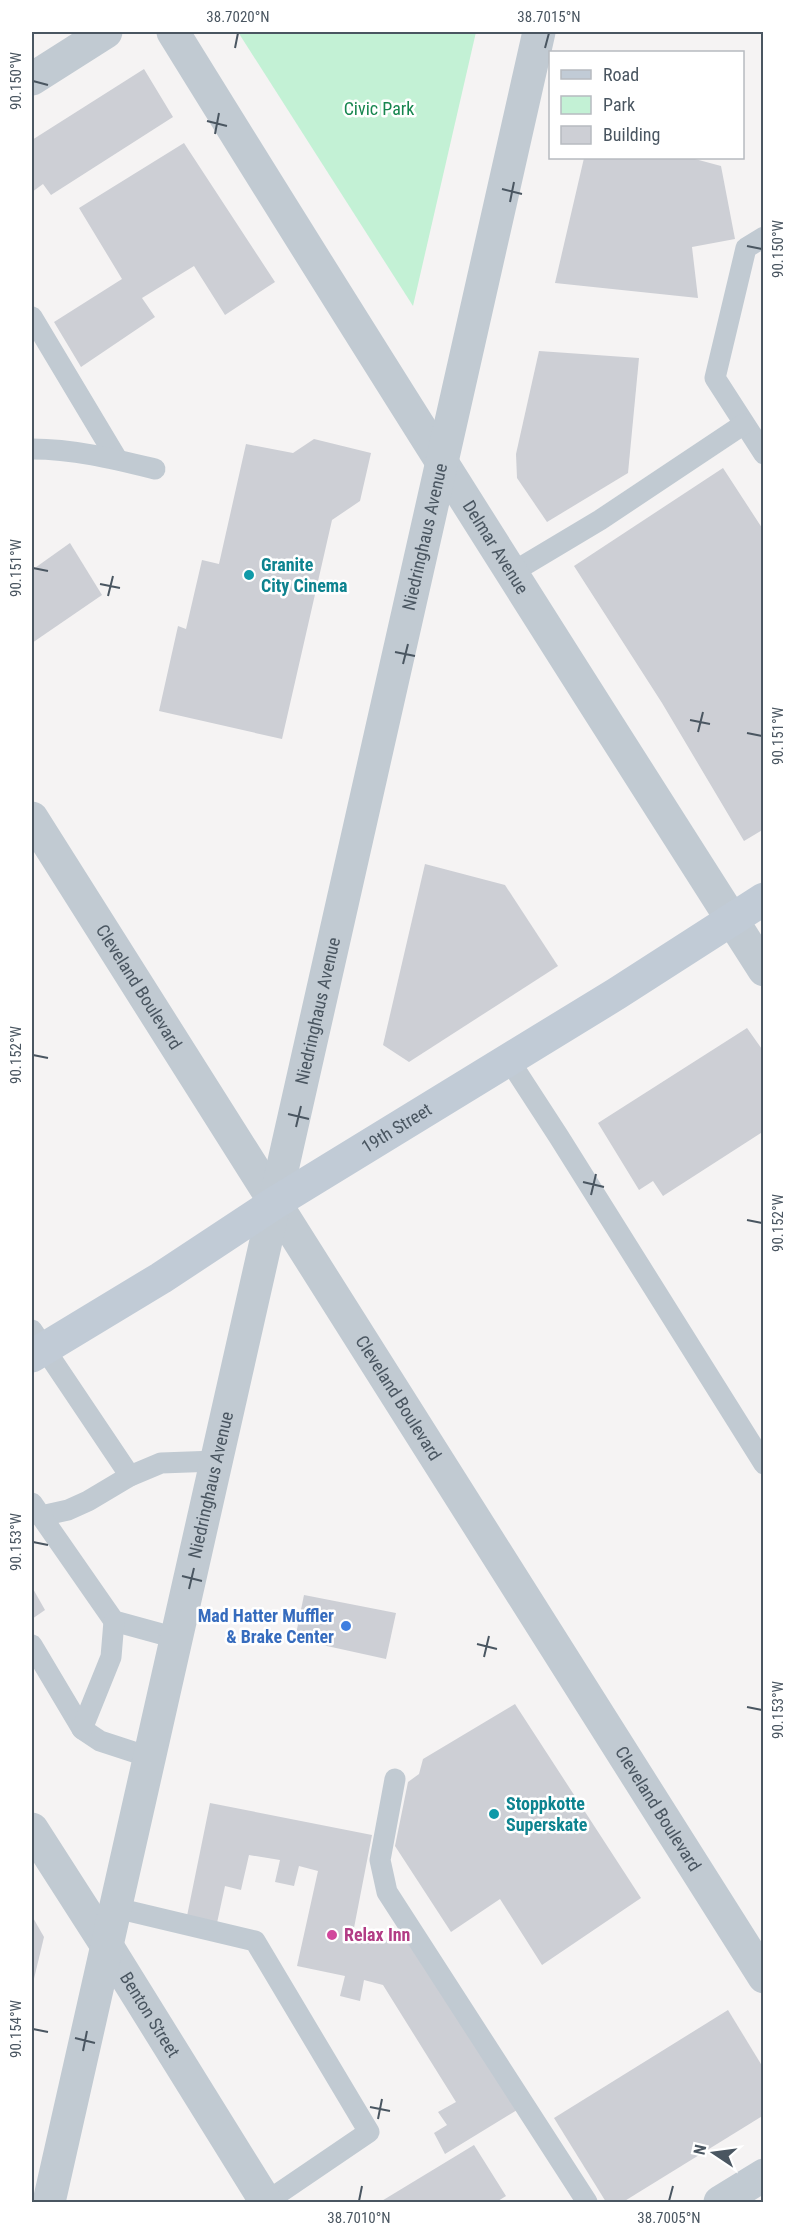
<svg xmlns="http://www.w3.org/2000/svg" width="795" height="2234" font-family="'Roboto Condensed',sans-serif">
<rect width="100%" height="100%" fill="#f5f3f3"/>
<path fill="#c3f1d5" d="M238,32H476L413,306Z"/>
<g fill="#cdcfd5">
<path d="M144,69L173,117L51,195L43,184L32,192V140Z"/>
<path d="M184,143L275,282L225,315L194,266L142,298L155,317L81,367L54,322L122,279L79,208Z"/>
<path d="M584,158H695V159L721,166L735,239L692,247L698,298L555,283Z"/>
<path d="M539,351L639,358L628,473L547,522L517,478L516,454Z"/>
<path d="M314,439L371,453L360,501L332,520L282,739L159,711L178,626L186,629L202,560L219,564L246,444L293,453Z"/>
<path d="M723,468L764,531V829L744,841L662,703L574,566Z"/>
<path d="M70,543L102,595L32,643V570Z"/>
<path d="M425,864L505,885L558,966L409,1062L383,1045Z"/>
<path d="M747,1028L764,1052V1131L663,1196L653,1181L639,1190L598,1123Z"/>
<path d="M32,1587L45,1610L32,1619Z"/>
<path d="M304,1595L396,1613L386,1659L295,1639Z"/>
<path d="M515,1704L641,1898L542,1965L500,1899L451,1932L395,1846L408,1782L419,1774L423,1759Z"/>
<path d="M210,1803L372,1835L353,1933L394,1942L407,1936L517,2110L445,2154L434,2133L447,2125L438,2112L456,2102L383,1985L364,1980L360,2001L340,1996L345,1976L297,1966L318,1871L299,1866L294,1886L275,1882L280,1860L249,1855L241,1890L225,1886L217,1923L187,1916Z"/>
<path d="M32,1916L44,1937L32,1987Z"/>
<path d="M728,2010L764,2069V2115L623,2202H606L554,2118Z"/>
<path d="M474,2145L506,2196L498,2201L499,2202H380Z"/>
</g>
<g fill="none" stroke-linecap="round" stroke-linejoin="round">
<g stroke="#c1cad2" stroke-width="21">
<path d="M764,237L746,248L715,378L764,454"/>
<path d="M32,317L117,459"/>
<path d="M32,449C74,449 114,459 155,469"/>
<path d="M513,572L600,520L744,424"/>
<path d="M509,1060L559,1137L764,1464"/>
<path d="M32,1330L130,1476"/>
<path d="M32,1503L41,1516L68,1510L88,1501L130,1476L161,1463L216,1461"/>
<path d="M41,1516L114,1621L176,1638"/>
<path d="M32,1645L82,1729L100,1741L149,1757"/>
<path d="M82,1729L111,1657L114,1621"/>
<path d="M395,1779L380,1860L387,1892L587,2202"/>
<path d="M116,1908L255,1941L369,2132L266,2202"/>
</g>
<g stroke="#c1cad2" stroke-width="33">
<path id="s1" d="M173,32C367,346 565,658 764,970"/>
<path d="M32,79L106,32"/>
<path id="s2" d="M32,818L764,1977"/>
<path id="s3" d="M32,1829L107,1946L266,2202"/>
<path d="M720,2202L764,2175"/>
</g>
<path stroke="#c1cad2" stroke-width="33" id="s4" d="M49,2202L539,32"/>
<path stroke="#c1cbd6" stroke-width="33" id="s5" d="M32,1356L161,1278L273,1204L616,994L764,899"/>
</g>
<path fill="none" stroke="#4a5661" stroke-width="2" d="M235,48L238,33M545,48L549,33M33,81L48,85M207,121L227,126M215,134L219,113M502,189L522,194M510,202L514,182M747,246L762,249M33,568L48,571M100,584L120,588M108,596L113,576M395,652L415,656M403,664L408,644M690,720L710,724M698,732L703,712M747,733L762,736M33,1055L48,1058M288,1114L309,1119M296,1127L301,1106M583,1182L604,1187M591,1195L596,1174M747,1220L762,1223M33,1542L48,1545M182,1576L202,1581M189,1589L194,1568M477,1644L497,1649M484,1657L489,1636M747,1707L762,1710M33,2029L48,2032M75,2038L95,2043M83,2051L87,2031M370,2107L390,2111M378,2119L382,2099M359,2201L362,2186M669,2201L673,2186"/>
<g fill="#0f9aa8" stroke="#fff" stroke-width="2">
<circle cx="249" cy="575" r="6"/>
<circle cx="494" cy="1814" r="6"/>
</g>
<circle fill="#3f7fe0" stroke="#fff" stroke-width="2" cx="346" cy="1626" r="6"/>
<circle fill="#d1479c" stroke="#fff" stroke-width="2" cx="332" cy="1935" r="6"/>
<g text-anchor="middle" stroke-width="5" stroke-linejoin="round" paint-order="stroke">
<g font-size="18" fill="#17864f" stroke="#fff">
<text x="379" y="115">Civic Park</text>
</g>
<g font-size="18" fill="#4a5661" stroke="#fff">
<text dy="6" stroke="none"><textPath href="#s4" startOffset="1707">Niedringhaus Avenue</textPath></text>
<text dy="6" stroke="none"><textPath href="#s1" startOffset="608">Delmar Avenue</textPath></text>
<text dy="6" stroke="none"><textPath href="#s2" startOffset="200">Cleveland Boulevard</textPath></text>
<text dy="6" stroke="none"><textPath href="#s4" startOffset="1221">Niedringhaus Avenue</textPath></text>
<text dy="6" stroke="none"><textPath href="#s5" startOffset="430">19th Street</textPath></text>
<text dy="6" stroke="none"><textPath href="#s2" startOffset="686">Cleveland Boulevard</textPath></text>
<text dy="6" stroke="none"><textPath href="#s4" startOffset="735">Niedringhaus Avenue</textPath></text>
<text dy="6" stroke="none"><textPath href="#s2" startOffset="1172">Cleveland Boulevard</textPath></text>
<text dy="6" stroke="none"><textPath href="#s3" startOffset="220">Benton Street</textPath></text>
</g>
<g font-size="18" font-weight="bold" fill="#0d838f" stroke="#fff" text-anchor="start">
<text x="261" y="571">Granite<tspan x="261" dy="21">City Cinema</tspan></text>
<text x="506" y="1810">Stoppkotte<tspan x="506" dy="21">Superskate</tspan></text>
</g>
<g font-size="18" font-weight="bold" fill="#366cbe" stroke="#fff" text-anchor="end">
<text x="334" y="1622">Mad Hatter Muffler<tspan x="334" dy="21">&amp; Brake Center</tspan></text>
</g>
<g font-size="18" font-weight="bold" fill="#b23c85" stroke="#fff" text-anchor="start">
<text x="344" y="1941">Relax Inn</text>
</g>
</g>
<rect width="795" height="2234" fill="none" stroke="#ffffff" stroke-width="66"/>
<rect x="549" y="51" width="195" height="108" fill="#ffffff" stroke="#b7bbc0" stroke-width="1.5"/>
<rect x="561" y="70" width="30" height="9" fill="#c1cbd6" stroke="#b7bbc0" stroke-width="1.5"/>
<text x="603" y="81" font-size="18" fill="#4a5661">Road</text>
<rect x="561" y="96" width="30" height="18" fill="#c3f1d5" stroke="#b7bbc0" stroke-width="1.5"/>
<text x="603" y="111" font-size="18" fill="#4a5661">Park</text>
<rect x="561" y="126" width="30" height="18" fill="#cdcfd5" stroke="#b7bbc0" stroke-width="1.5"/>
<text x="603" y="141" font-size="18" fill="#4a5661">Building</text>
<g transform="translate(714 2153) rotate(283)" stroke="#ffffff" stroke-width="4.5" paint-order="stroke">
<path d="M0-4.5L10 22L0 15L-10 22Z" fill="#4a5661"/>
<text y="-9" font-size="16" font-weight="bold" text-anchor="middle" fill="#4a5661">N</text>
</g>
<rect x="33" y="33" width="729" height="2168" fill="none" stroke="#4a5661" stroke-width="2"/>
<g font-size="15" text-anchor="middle" fill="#4a5661">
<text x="238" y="22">38.7020°N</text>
<text x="549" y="22">38.7015°N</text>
<text transform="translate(16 81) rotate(-90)" y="5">90.150°W</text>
<text transform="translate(778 249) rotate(-90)" y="5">90.150°W</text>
<text transform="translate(16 568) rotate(-90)" y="5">90.151°W</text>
<text transform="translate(778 736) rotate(-90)" y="5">90.151°W</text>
<text transform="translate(16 1055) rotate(-90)" y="5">90.152°W</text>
<text transform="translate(778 1223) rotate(-90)" y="5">90.152°W</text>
<text transform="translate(16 1542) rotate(-90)" y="5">90.153°W</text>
<text transform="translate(778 1710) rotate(-90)" y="5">90.153°W</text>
<text transform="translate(16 2029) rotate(-90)" y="5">90.154°W</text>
<text x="359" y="2223">38.7010°N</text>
<text x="669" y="2223">38.7005°N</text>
</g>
</svg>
